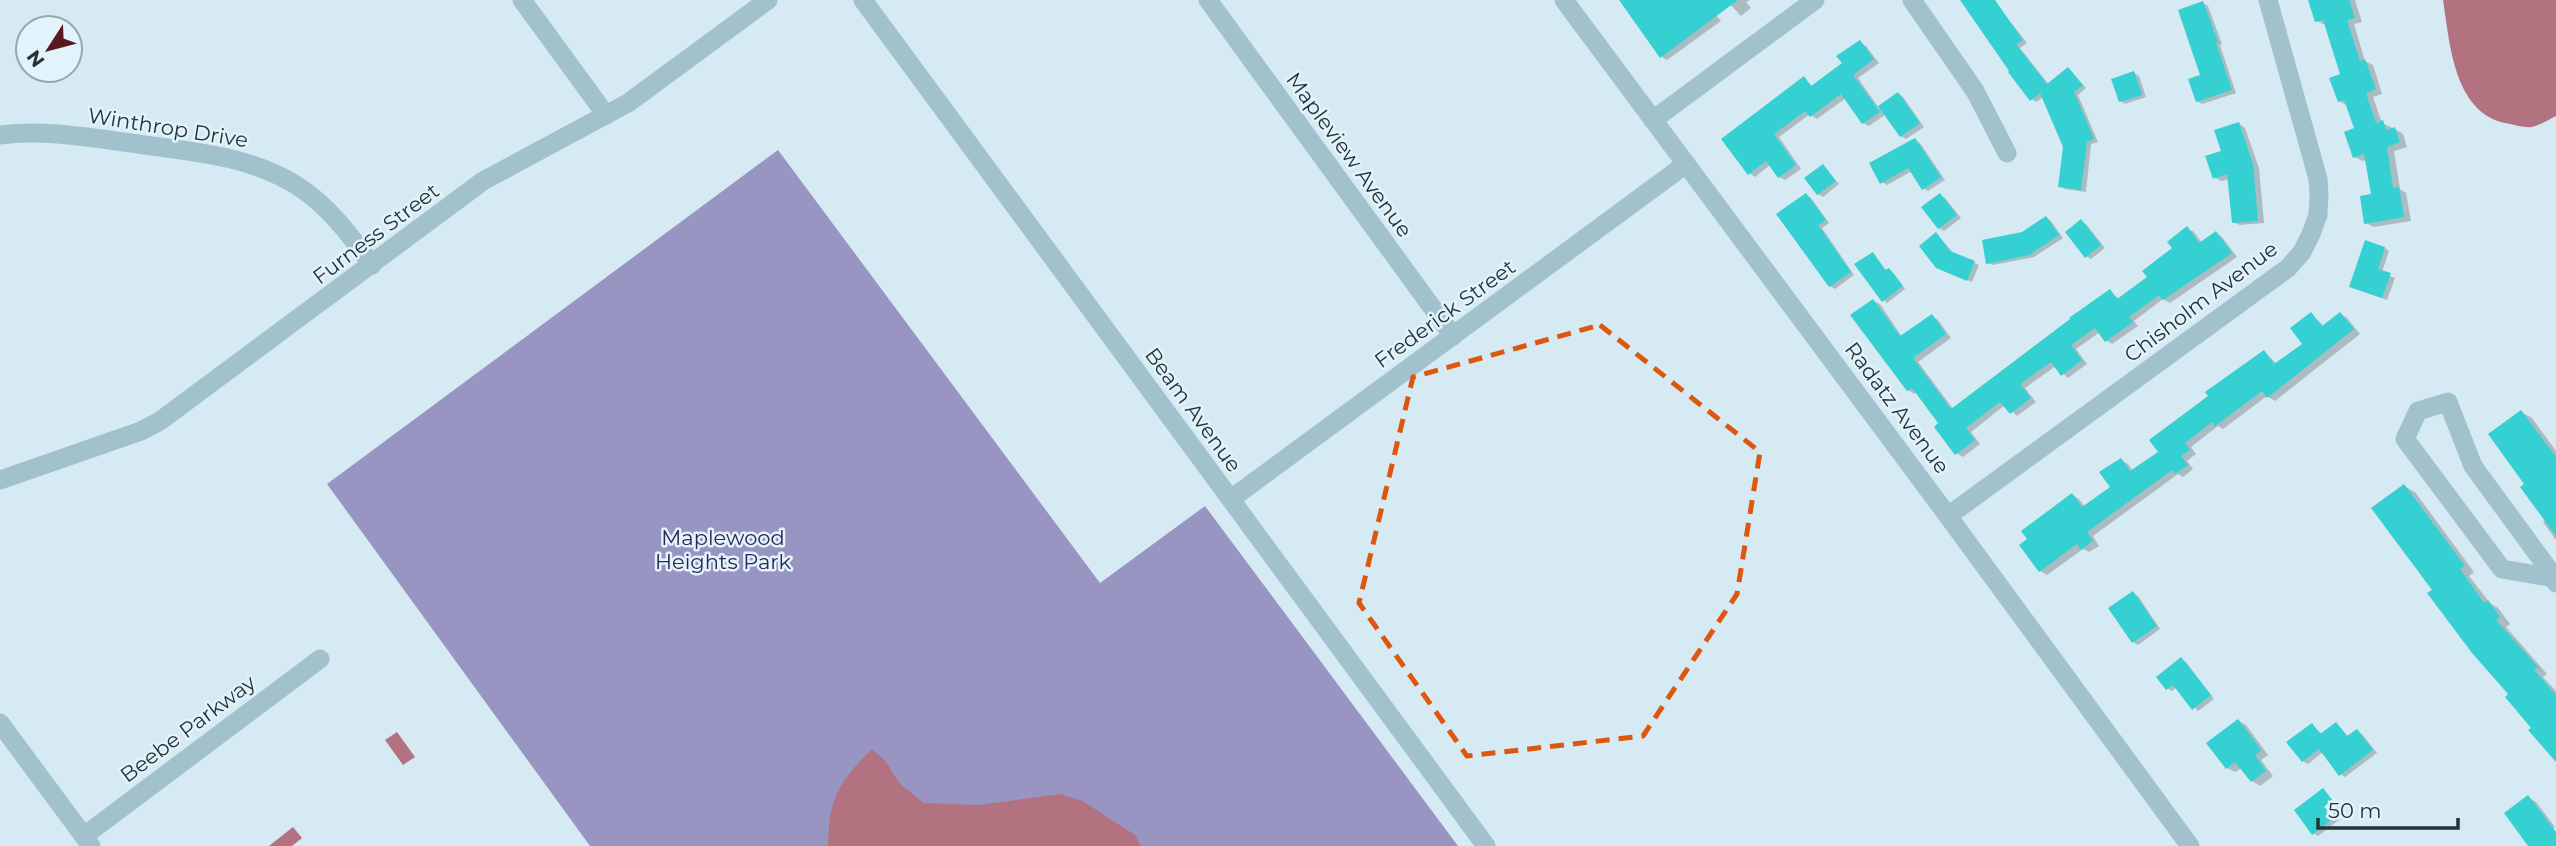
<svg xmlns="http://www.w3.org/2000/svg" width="2556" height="846" font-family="Montserrat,sans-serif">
<rect width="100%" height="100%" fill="#d6eaf3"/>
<path fill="#9995c3" d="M778,150L1100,583L1205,506L1458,846H590L327,484Z"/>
<g fill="#b2727f">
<path d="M2443,0H2556V116C2548,120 2539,126 2531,127C2525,128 2516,125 2510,124C2454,116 2450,45 2443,0Z"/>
<path d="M397,732L415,757L403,765L385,740Z"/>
<path d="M872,749L886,762L900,784L924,803L978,805L1060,794L1083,801L1110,819L1135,835L1141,846H828C829,797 838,783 872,749Z"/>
<path d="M293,827L302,838L292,846H269Z"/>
</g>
<g fill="#0003">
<path d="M1620,0H1704L1721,21L1667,60L1662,57Z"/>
<path d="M1726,0H1750L1746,2L1751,8L1741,16Z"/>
<path d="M1965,0H1993L2027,43L2020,48L2049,85L2068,69L2086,88L2078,95L2098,142L2091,144L2086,192L2065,189L2060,186L2065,146L2044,97L2036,102L2032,99Z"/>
<path d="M2310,0H2355L2362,22L2354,24L2365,61L2373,65L2382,94L2373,97L2382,123L2391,127L2392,130L2395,129L2403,134L2407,147L2394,151L2400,189L2406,193L2411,221L2374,227L2366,223L2373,195L2367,160L2362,161L2355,157L2356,129L2348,106L2339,101L2342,75L2326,25L2316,21Z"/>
<path d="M2203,3L2208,6L2222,44L2220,45L2236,93L2202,104L2197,101L2202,76Z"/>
<path d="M1860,43L1866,46L1879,63L1858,78L1879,108L1898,94L1903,97L1924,127L1906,139L1901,136L1886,114L1869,126L1863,123L1846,98L1817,119L1810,114L1779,137L1801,169L1785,180L1779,177L1770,165L1755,177L1749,173L1804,78L1813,87L1844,63Z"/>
<path d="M2134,73L2139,76L2146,97L2125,104L2120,101Z"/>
<path d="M2239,124L2245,128L2259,168L2264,223L2240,225L2233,222L2229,179L2221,181L2214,177L2223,152Z"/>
<path d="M1915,140L1920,143L1945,180L1928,191L1923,188L1912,171L1887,185L1882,182Z"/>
<path d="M1823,166L1839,184L1823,197L1818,194Z"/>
<path d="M1806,195L1811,198L1829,223L1822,228L1854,275L1835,289L1830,286Z"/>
<path d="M1940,195L1945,198L1961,218L1944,231L1939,228Z"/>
<path d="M2047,218L2051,221L2063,238L2034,257L1993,265L1988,263L2022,234Z"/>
<path d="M2081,221L2086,224L2105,248L2091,259L2086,256Z"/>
<path d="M2187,228L2194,232L2202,243L2216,233L2222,237L2237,257L2170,303L2163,299L2134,321L2138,326L2112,344L2106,340L2100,332L2076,349L2087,364L2068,378L2056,366L2025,388L2036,402L2017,416L2005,405L1971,432L1980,444L1963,457L1956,453L1941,423L1917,392L1914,394L1908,390L1873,301L1880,304L1902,337L1932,316L1938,320L1951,338L1918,362L1954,410L2110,291L2119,299L2149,277L2174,249Z"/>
<path d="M1937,234L1954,254L1979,265L1972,282L1943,270Z"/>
<path d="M2385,248L2389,251L2382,272L2395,278L2387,300L2356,289Z"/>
<path d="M1873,254L1887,271L1889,270L1893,272L1905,289L1887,303L1884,300Z"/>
<path d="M2311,314L2324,326L2340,314L2347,318L2360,334L2275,401L2267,396L2223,429L2218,426L2191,447L2196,454L2187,461L2193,469L2183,477L2178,474L2093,536L2099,546L2089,552L2083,549L2047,575L2040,571L2021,545L2072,495L2079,499L2085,507L2112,488L2121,460L2128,464L2133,471L2160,452L2264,352L2277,364L2305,344Z"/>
<path d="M2521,412L2532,418L2556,451V540L2543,522L2546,520L2527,484Z"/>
<path d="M2404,486L2415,492L2474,572L2469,576L2490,603L2498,608L2510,624L2506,627L2547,674L2543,677L2556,691V759L2434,590Z"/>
<path d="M2133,593L2138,596L2160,629L2138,645L2133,642Z"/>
<path d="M2181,659L2186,662L2214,699L2198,711L2177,687L2172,691L2167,688Z"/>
<path d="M2238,721L2246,725L2268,755L2261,760L2273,776L2260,786L2252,781L2242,768L2235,772L2227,768Z"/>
<path d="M2336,724L2349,737L2357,731L2362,734L2377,753L2345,777L2340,774L2323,752L2308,764L2303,761L2312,725L2322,734Z"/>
<path d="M2323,790L2341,810L2334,815L2339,820L2318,836L2313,833Z"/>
<path d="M2528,797L2536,802L2555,827L2534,845Z"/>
</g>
<g fill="#35d0d1">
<path d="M1619,0H1738L1660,58Z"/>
<path d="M1960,0H1995L2023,40L2016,44L2047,84L2068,67L2083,85L2074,92L2094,139L2087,142L2081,190L2058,187L2063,147L2040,93L2030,101L2008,72L2009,71Z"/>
<path d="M2308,0H2349L2355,18L2347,20L2360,61L2365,59L2376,89L2366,93L2376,123L2383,120L2386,130L2395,127L2400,142L2387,147L2393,188L2399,187L2404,217L2364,224L2360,196L2371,194L2364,154L2353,158L2344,132L2354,128L2344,100L2338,102L2329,78L2340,74L2323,20L2315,22Z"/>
<path d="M2203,1L2218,42L2216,43L2232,90L2196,102L2188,79L2200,75L2178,10Z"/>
<path d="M1860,40L1874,59L1853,75L1880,112L1862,124L1841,94L1810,117L1805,111L1774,134L1796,165L1778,178L1766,161L1748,175L1721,139L1804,76L1811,86L1842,63L1836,56Z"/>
<path d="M2134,71L2142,95L2119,102L2111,79Z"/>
<path d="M1898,92L1920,123L1900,137L1878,106Z"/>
<path d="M2239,122L2253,164L2258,221L2232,223L2227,174L2213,179L2205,156L2221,151L2214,130Z"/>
<path d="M1915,138L1941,177L1922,190L1908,168L1880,184L1869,163Z"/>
<path d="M1823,164L1836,181L1817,195L1804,178Z"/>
<path d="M1806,193L1826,220L1818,225L1851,272L1829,287L1776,214Z"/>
<path d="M1940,193L1957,215L1938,229L1921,207Z"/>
<path d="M2046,216L2059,235L2029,255L1986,264L1982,240L2022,232Z"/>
<path d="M2081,219L2101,245L2085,258L2065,232Z"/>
<path d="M2187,226L2199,243L2216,231L2232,253L2163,300L2159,295L2129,317L2133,322L2105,342L2095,328L2071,345L2082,360L2061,376L2051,362L2020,384L2031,398L2010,414L2000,402L1966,428L1975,440L1955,455L1934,427L1938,423L1912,388L1907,391L1850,315L1873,299L1900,336L1932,314L1946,334L1913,358L1951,409L2070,319L2069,318L2110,289L2117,299L2147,277L2142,271L2172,248L2167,242Z"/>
<path d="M1936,232L1950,251L1975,261L1967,281L1936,268L1919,246Z"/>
<path d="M2365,240L2385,247L2378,269L2391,273L2382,298L2349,287Z"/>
<path d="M1873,252L1885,270L1889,268L1903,286L1882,302L1854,264Z"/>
<path d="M2311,312L2322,326L2340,312L2354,329L2267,398L2262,391L2215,426L2212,422L2185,443L2190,450L2181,456L2188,465L2175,474L2172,470L2087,532L2093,541L2081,550L2077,544L2039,572L2019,545L2027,539L2021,531L2072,493L2082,507L2110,487L2099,472L2121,458L2130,471L2158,452L2149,440L2208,396L2205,392L2264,350L2274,364L2302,344L2290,328Z"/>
<path d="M2521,410L2556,457V536L2520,487L2524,484L2488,434Z"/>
<path d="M2404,484L2465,566L2460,569L2484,603L2488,600L2500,617L2496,620L2538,667L2534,670L2556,695V762L2528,730L2531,728L2505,697L2508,694L2472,653L2427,593L2432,590L2371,508Z"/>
<path d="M2133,591L2157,626L2132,643L2108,608Z"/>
<path d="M2181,657L2211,695L2192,710L2173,685L2166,690L2156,677Z"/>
<path d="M2238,719L2261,750L2255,755L2266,771L2251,782L2235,762L2226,769L2206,743Z"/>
<path d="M2336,722L2347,736L2357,729L2373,750L2339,776L2319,749L2302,762L2286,742L2312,723L2320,734Z"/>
<path d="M2323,788L2337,806L2331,812L2335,817L2312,835L2294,810Z"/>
<path d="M2528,795L2556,832V846H2528L2504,813Z"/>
</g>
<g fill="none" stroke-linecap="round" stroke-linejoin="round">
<g stroke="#a1c2cc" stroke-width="19">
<path d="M522,0L606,115"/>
<path d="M863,0L1486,846"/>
<path d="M1208,0L1453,336"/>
<path d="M1564,0L1948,516L2190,846"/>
<path d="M1912,0L1975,91L2007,153"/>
<path d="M1653,120L1815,0"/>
<path d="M0,135C46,129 92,138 138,144C192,152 247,155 296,185C328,205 350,235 372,265"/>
<path d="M0,480L141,431L160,421L483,181L628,103L768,0"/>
<path d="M1231,499L1686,164"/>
<path d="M1948,516L2288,268L2302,252L2311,234L2318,215L2319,195L2318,179L2268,0"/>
<path d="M2555,578L2502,569L2405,439L2418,411L2448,402L2473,466L2555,578L2556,583"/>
<path d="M84,836L320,659"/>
</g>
<path stroke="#a1c2cc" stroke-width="19" d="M0,723L91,846"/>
</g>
<path fill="none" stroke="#de570e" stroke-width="5" stroke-dasharray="14 9" stroke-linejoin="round" d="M1600,325L1760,452L1737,594L1643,736L1467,756L1359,603L1413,377Z"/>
<g text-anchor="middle" stroke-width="5" stroke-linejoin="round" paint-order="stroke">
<g font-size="21" fill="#243435" stroke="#e2f3fb">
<text transform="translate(168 128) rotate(9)" y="7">Winthrop Drive</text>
<text transform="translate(1349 155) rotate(54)" y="7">Mapleview Avenue</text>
<text transform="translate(376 234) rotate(-37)" y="7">Furness Street</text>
<text transform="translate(2201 302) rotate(-37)" y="7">Chisholm Avenue</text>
<text transform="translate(1445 314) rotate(-36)" y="7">Frederick Street</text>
<text transform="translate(1897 408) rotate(53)" y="7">Radatz Avenue</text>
<text transform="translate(1193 410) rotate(54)" y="7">Beam Avenue</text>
<text transform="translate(188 729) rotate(-37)" y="7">Beebe Parkway</text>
</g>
<g font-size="21" fill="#2c2655" stroke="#e2f3fb">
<text x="723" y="545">Maplewood<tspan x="723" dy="24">Heights Park</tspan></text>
</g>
</g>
<g transform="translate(49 49) rotate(234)"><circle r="33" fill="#e2f3fb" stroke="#96a7ac" stroke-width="2"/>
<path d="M0-5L12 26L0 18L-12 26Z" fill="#5a1722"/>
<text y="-10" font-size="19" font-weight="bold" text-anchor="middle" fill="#243435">N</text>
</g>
<path d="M2318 818v10h140v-10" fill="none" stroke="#243435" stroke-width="3.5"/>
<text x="2328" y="818" font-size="21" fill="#243435" stroke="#e2f3fb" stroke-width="5" paint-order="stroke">50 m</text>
</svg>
